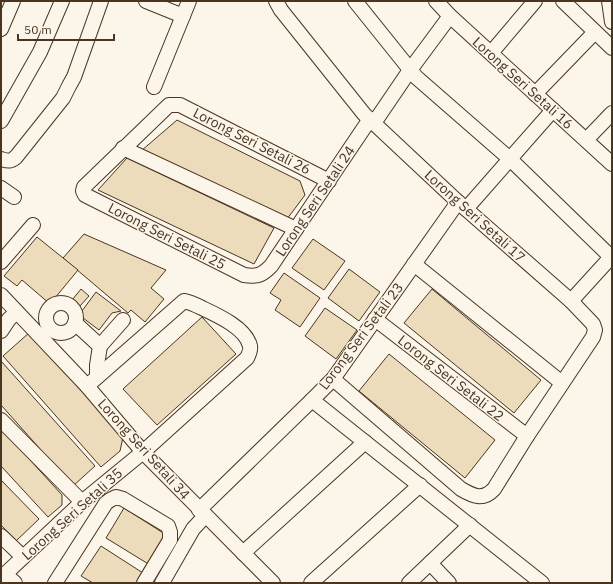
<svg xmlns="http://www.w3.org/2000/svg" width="613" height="584" font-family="'IBM Plex Sans',sans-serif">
<rect width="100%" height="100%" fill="#fbf6e9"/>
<g fill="#ecdcbc" stroke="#4a3520">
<path d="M177,120L300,181L305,195L287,219L141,151Z"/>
<path d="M127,158L274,228L254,264L98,190Z"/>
<path d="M84,234L166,270L151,288L164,299L145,322L131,310L128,313L63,258Z"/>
<path d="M37,237L78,270L50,304L22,280L17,286L4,276Z"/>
<path d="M313,239L345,261L324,290L292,268Z"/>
<path d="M349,269L380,292L359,321L328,298Z"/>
<path d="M284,273L320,298L300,327L275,310L281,300L270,293Z"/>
<path d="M81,289L89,296L80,306L72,300Z"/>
<path d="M432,289L541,380L514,413L404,323Z"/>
<path d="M96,292L121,311L112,313L99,330L79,315Z"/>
<path d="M325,308L357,330L336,359L305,336Z"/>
<path d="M202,317L236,354L157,425L123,389Z"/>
<path d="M30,332L123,437L120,451L101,467L3,356Z"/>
<path d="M389,354L495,440L465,478L359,391Z"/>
<path d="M1,361L95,466L73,486L1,405Z"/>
<path d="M1,428L62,495V505L48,517L1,466Z"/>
<path d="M1,480L39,519L16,541L1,525Z"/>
<path d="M124,508L168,536L150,565L106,538Z"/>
<path d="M101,546L143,573L137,583H93L81,576Z"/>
</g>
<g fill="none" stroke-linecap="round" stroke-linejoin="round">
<g stroke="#4a3520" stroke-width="16">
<g id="minor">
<path d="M146,1L183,16"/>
<path d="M276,1L281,10L364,114L458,202L571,301L593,324L595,330L593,337L527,436L494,489C483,501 473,496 461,489L333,379"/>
<path d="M355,1L416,77L510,159L611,257"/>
<path d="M436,1L450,16L612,164"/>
<path d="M563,1L612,48"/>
<path d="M609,1L612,22"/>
<path d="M1,29L13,1"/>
<path d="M491,53L535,1"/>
<path d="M154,87L189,1"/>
<path d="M535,94L595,32"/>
<path d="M1,121L40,52L62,1"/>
<path d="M374,123L410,70L450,16"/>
<path d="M586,140L612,113"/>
<path d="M123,148L296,229"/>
<path d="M1,159C8,161 10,162 16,157L63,98L69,86L74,77L101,1"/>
<path d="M329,181L180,105H169L84,187L83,191L85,195L244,275C258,277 262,275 271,266L370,119"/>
<path d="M1,188L14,197"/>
<path d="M466,209L553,110"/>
<path d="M1,262L33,225"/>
<path d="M414,264L562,383"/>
<path d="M1,295L87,386L143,452L273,583"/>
<path d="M571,301L612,256"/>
<circle cx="61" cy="318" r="15"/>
<path d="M375,319L527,436"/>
<path d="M75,323L100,346"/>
<path d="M1,331L9,319L17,312"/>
<path d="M97,377V365L100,346L123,320"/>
<path d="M312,400L542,583"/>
<path d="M1,420L82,502"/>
<path d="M199,510L312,400L333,379L458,202"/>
<path d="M1,536L23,557"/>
<path d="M243,553L365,442"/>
<path d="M430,563L449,583"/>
<path d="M5,574L15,583"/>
<path d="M1,578L82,502L143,452L247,358C249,354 251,350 250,346C246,328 217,315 202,308C196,305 190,302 184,301L87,386"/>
<path d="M55,583L106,503L110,500L116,497L123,499L168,526L170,532V540L144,583"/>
<path d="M162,583L193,529L205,516"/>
<path d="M311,583L420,485"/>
<path d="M409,583L470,525"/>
</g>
</g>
<use href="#minor" stroke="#fbf6e9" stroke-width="14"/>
</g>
<g text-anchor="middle" stroke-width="3" stroke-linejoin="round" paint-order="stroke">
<g font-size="14" fill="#4a3520" stroke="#fbf6e9">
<text transform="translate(523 83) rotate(42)" y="5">Lorong Seri Setali 16</text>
<text transform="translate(252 141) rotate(27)" y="5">Lorong Seri Setali 26</text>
<text transform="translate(315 201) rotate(-56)" y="5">Lorong Seri Setali 24</text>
<text transform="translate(475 216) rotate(42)" y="5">Lorong Seri Setali 17</text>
<text transform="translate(167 236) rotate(27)" y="5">Lorong Seri Setali 25</text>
<text transform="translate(361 336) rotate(-53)" y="5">Lorong Seri Setali 23</text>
<text transform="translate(451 378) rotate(38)" y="5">Lorong Seri Setali 22</text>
<text transform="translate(144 449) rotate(48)" y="5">Lorong Seri Setali 34</text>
<text transform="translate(72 514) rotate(-42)" y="5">Lorong Seri Setali 35</text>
</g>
</g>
<rect width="613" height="584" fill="none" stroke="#4a3520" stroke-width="4"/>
<path d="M18 34v6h96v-6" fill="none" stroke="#4a3520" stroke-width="2"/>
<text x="24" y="34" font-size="12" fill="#4a3520" stroke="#fbf6e9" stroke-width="3" paint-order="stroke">50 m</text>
</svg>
